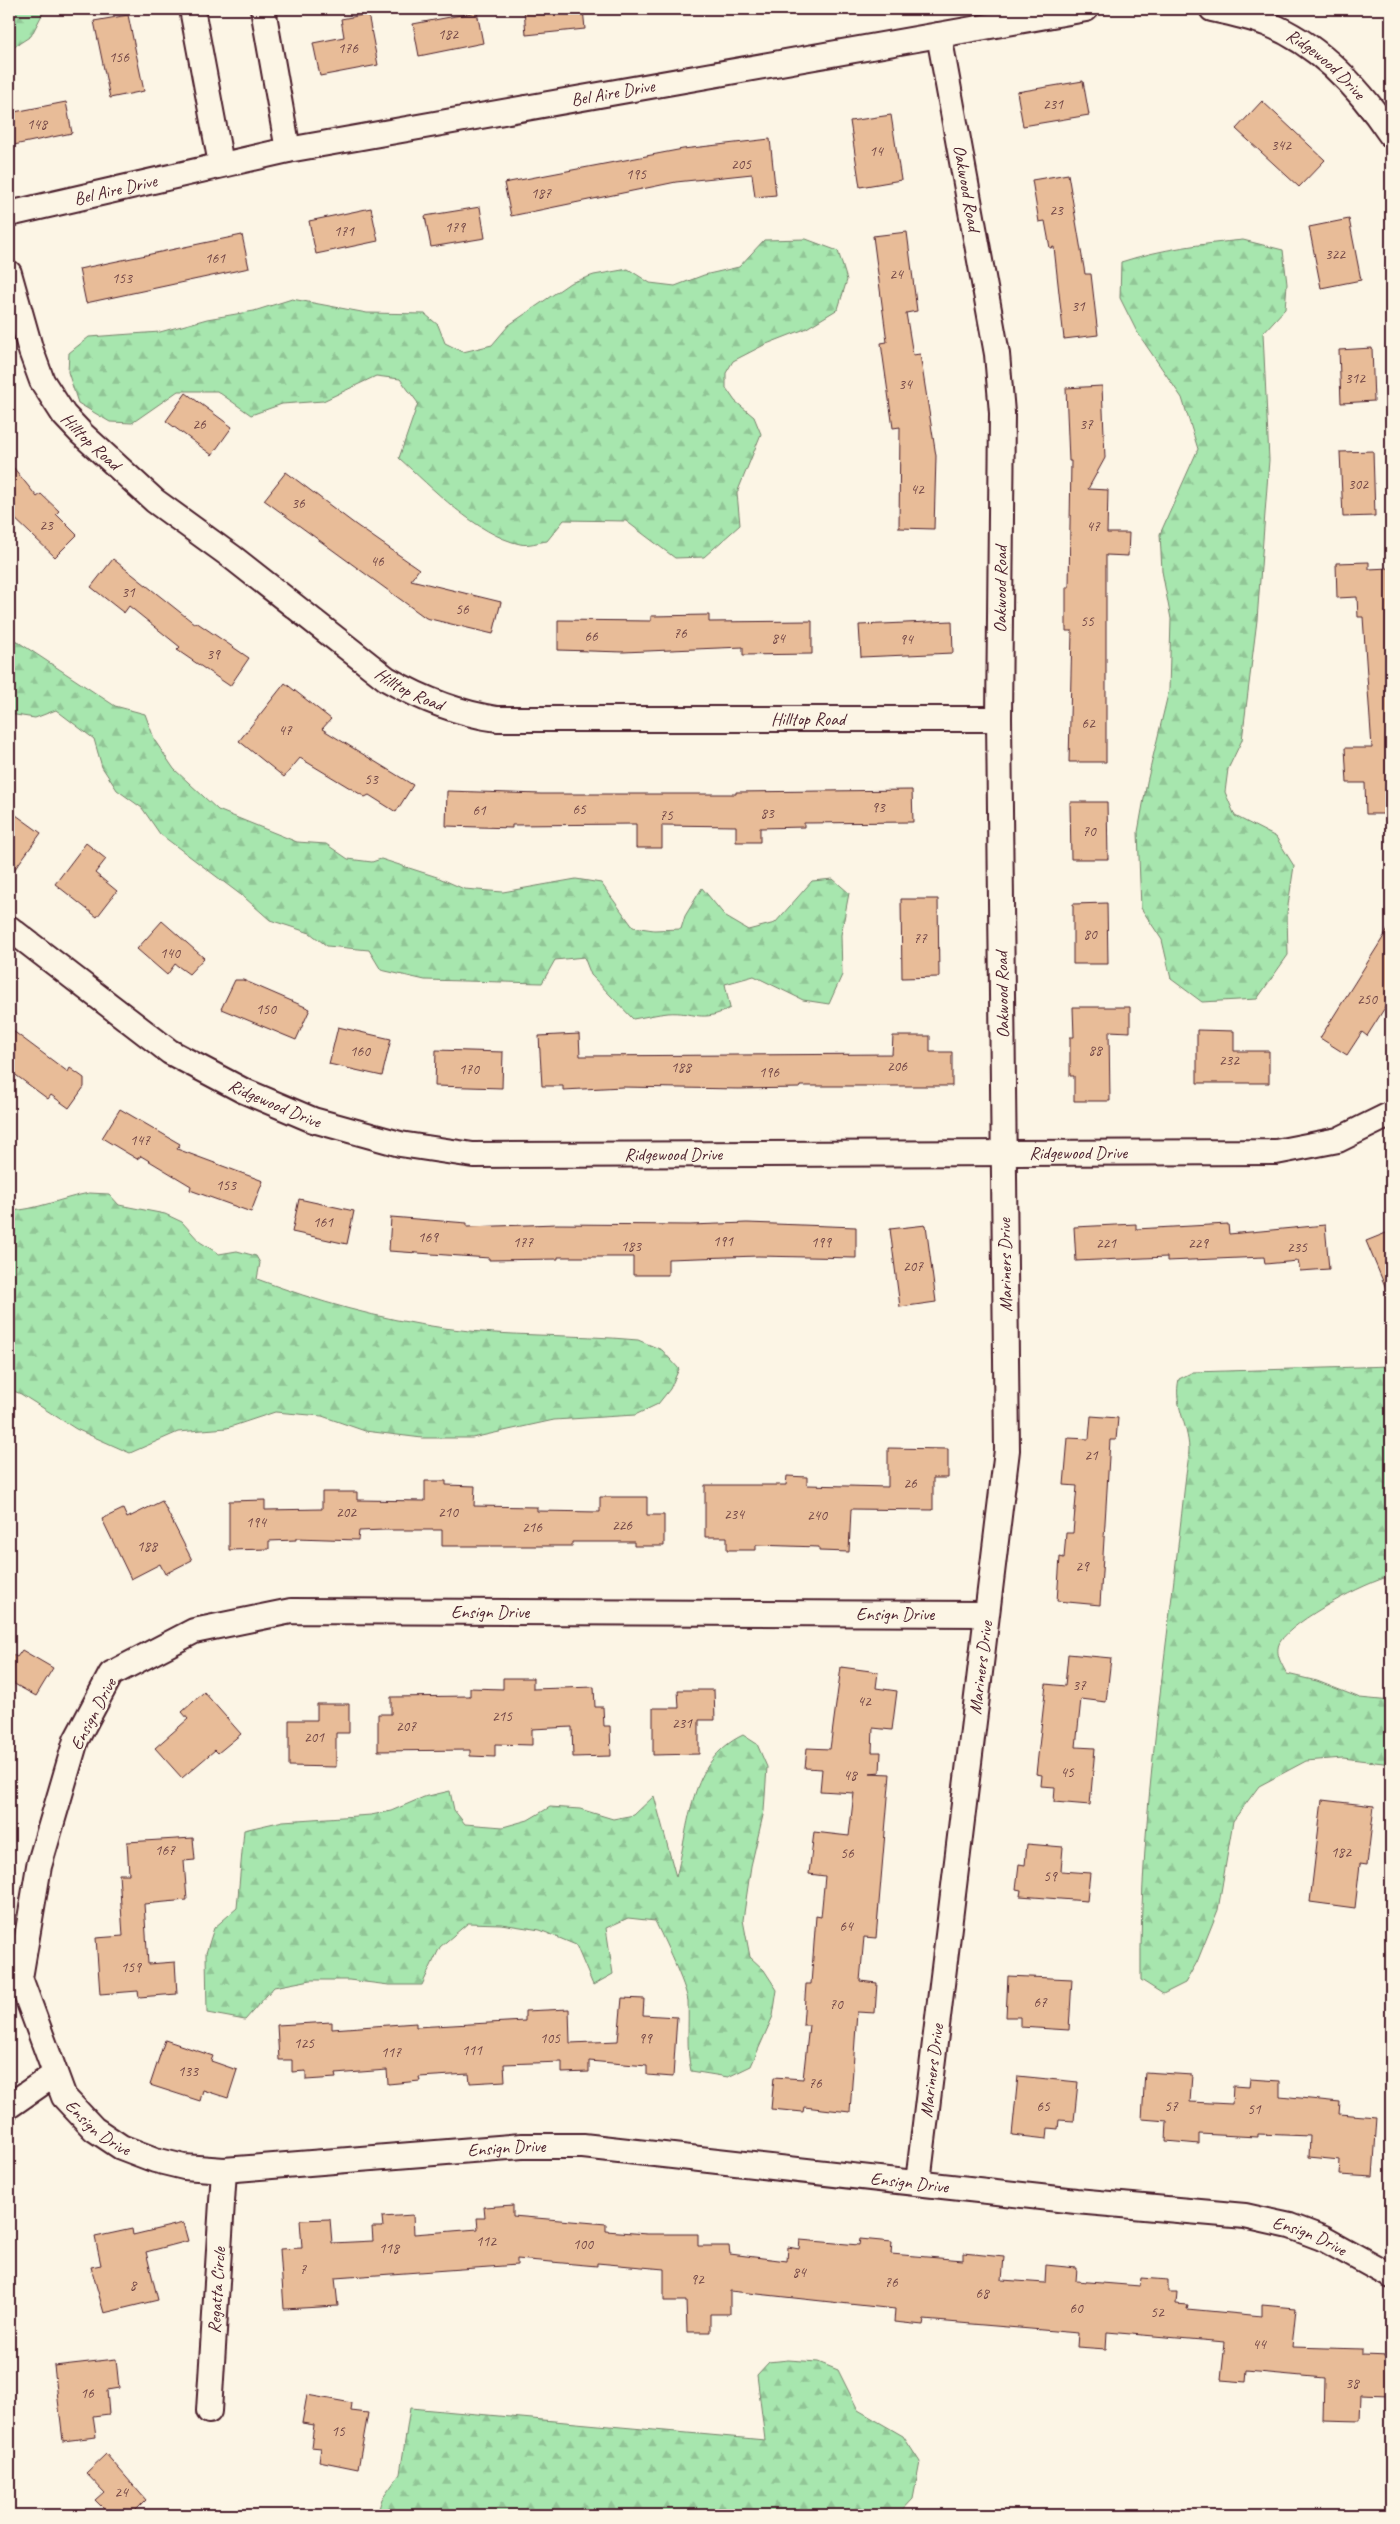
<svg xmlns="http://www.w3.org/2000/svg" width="1400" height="2524" font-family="Caveat,sans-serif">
<defs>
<pattern id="forest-firs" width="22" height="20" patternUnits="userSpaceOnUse" patternTransform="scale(1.25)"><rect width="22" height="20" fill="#a7e6ae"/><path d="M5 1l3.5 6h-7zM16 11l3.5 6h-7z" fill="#91c596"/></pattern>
</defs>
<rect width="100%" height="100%" fill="#fcf5e5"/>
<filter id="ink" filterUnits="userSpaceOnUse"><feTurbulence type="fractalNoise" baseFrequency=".02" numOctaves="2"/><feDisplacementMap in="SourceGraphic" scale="10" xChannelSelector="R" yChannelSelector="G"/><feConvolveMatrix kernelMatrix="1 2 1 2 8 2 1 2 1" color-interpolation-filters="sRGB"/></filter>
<g filter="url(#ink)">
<g fill="url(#forest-firs)" stroke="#78826c">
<path d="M9,9H45L31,36L9,50Z"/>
<path d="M806,239L838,251L847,280L838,309L805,329L764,345L733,361L726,373V388L735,401L754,417L761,434L737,493L740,525L704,557L675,558L626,521L564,520L547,541C539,542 528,546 520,544C477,535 431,487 399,458L418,403L400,379L376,376L323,401L282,404L251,415L217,391H178L132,423L110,422L78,403L68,372L69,353L89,337L160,332L207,319L254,311L292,299L367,313L425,314L438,325L445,343L463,352L492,345L509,325L570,283L594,275L628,269L650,283L675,286L704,275L739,267L764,240Z"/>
<path d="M1243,240L1283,250L1287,284L1285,309L1263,333L1269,460L1257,620L1242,740L1228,769L1225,792L1235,816L1276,837L1294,866L1287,912L1288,955L1257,999L1202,1002L1171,979L1162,940L1141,908L1138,832L1147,782L1169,690L1171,619L1162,571L1160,534L1198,449L1182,398L1137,332L1120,298L1121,262C1161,249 1201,244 1243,240Z"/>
<path d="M9,636L115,706L145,714L155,741L174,769L218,810L297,842L326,844L348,859L372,862L381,859L437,877L464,889L503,892L576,879L601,883L633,927L654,930L681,929L685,916L702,888L726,917L748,930L775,923L812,881L833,879L849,893L841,935L842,975L829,1004L803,1000L754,976L725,984L730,1008C701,1024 695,1011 668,1013C657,1014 645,1017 633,1019L591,975L584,957L555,960L542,983L425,980L381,970L369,950L327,946L310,933L270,920L245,898L160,834L142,808L117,790L102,767L94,739L56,710L35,718L9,714Z"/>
<path d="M89,1193L109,1194L119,1205L165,1214L182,1222L200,1242L219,1254L237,1251L256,1256L260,1263L257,1279C318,1302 379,1319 444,1328C508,1337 574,1334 638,1340L662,1350L679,1369L670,1389L658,1404L635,1415L554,1420L472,1438H422L365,1431L322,1416L275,1412L227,1428L178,1432L130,1453L76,1429L21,1394L9,1389V1211C36,1210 62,1198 89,1193Z"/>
<path d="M1391,1366V1576C1366,1582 1293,1620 1280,1642C1274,1653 1282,1665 1287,1674L1317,1681L1360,1698L1391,1701V1764L1343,1758L1306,1761L1259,1786L1233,1821L1218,1910L1197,1962L1185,1983L1163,1994L1141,1980C1139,1813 1168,1647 1185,1483C1186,1472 1189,1460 1189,1449C1188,1423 1173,1405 1179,1379L1193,1372Z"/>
<path d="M743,1735L757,1744L767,1767L764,1811L751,1866L743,1920L750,1957L764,1970L777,1990L773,2016L751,2066L728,2077L691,2071C686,2048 689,2025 688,2001C686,1985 663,1938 655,1921L628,1918L606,1928L613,1974L593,1985L576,1945L540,1930L501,1924L468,1923L440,1947L422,1985H389L349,1980H311L274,1987L245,2020L207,2013L206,1953L214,1928L237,1908L244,1830L283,1821L371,1815L391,1811L424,1797L450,1791L454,1810L465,1824L503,1827L528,1820L550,1807L580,1809L613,1819L634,1815L654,1796L676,1877C690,1826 688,1761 743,1735Z"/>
<path d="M788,2360L818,2362L838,2370L858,2410L903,2436L920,2462L913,2499L898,2515H377L382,2499L400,2474L410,2408L765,2440L757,2375L769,2362Z"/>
</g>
<g fill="#e8bc98" stroke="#4a1f2b">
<path d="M524,9H583L585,29L526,35Z"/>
<path d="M477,12L483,43L419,56L413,24Z"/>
<path d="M368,14L378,65L320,76L313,43L344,37L341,19Z"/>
<path d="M128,15L144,91L110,98L94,21Z"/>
<path d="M1083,81L1089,115L1023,126L1017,92Z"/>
<path d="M1262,101L1325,160L1299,187L1236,129Z"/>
<path d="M66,102L72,133L9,146V113Z"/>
<path d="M891,115L901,180L860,187L850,121Z"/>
<path d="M770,139L776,195L755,197L752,174L676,182L511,216L504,183L683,149Z"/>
<path d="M1068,174L1085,274H1091L1098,335L1064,339L1054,247L1050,248L1045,221L1039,222L1032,180Z"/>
<path d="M480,207L485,238L431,247L425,216Z"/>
<path d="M371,208L378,241L316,254L309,221Z"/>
<path d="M1349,219L1361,280L1321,288L1309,227Z"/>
<path d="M907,232L917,311L906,313L913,355L920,354L936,456L934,529L899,528L900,427L893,428L881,343L887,342L873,236Z"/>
<path d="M242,235L249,268L86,303L79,269Z"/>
<path d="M1372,348L1374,401L1341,403L1339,350Z"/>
<path d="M1102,386L1105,458L1088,489L1108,490L1107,533H1129L1128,556L1106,555V762H1069L1072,631H1066V587H1069L1071,461H1069L1066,388Z"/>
<path d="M186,393L232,427L212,455L166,421Z"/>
<path d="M1373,451L1375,516L1343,517L1340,452Z"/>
<path d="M9,462L37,497L41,494L59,511L56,514L77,535L55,557L9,513Z"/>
<path d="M286,472L356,525L419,569L411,580L501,602L493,634L426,618L264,500Z"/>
<path d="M113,559L195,624L196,622L249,658L230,686L177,650L180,647L129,606L124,613L91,587Z"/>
<path d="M1369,562V569L1389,568L1391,814H1366L1365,783H1347L1345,748H1372L1363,617H1358L1357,597L1337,598L1336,563Z"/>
<path d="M709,615V622L812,621V654L743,655V647L623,652L558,650V620L651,621V616Z"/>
<path d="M952,621L953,653L861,657L859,625Z"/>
<path d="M285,683L331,719L322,729L413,785L396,812L369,795L365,797L300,758L284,777L239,741Z"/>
<path d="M912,790L913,822L804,823V827L760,828V842H736V826L662,825V848H636V824L512,825V828L446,826L447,791L541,794H736V792Z"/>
<path d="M1070,802H1107L1108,859H1071Z"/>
<path d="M9,810L41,833L9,877Z"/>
<path d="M86,843L106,859L95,873L117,891L97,917L55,884Z"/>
<path d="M901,899H938L939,977L902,978Z"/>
<path d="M1107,903L1108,964H1073V904Z"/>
<path d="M162,921L204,958L189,974L175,964L167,975L137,949Z"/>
<path d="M1391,925V998L1367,1036L1362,1032L1347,1055L1320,1038Z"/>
<path d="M235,980H243L310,1009L296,1040L221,1009Z"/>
<path d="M1073,1007H1130V1032L1109,1031L1110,1101H1074V1076H1070V1037H1074Z"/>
<path d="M338,1027L391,1039L382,1076L329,1064Z"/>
<path d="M9,1028L68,1072L70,1068L84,1078V1087L69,1108L51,1095L48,1099L9,1070Z"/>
<path d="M1197,1030L1234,1031V1051H1269V1083H1197Z"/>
<path d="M579,1034L580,1056L892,1054L893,1036H930V1052H952V1086H800V1088L738,1089L623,1087L563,1090V1086H542L539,1036Z"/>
<path d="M436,1050L503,1052L502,1088L435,1086Z"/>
<path d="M120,1109L180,1144L177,1149L263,1181L251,1212L190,1190L191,1186L141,1156L137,1159L102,1138Z"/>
<path d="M299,1199L354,1211L347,1244L292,1232Z"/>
<path d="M391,1217L467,1223V1227L557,1224L690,1225L747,1223L856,1227V1258L758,1256L668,1259V1275H633V1257H558V1259L489,1260V1258L389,1251Z"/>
<path d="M1136,1224V1229L1228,1224L1229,1234L1325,1225L1329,1269L1300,1271L1298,1261L1265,1264L1264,1257L1167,1261V1257L1076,1261L1074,1227Z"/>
<path d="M926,1225L936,1302L900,1307L890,1229Z"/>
<path d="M1391,1231V1300L1366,1241Z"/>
<path d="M1091,1416L1118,1418L1116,1440H1110L1100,1605L1057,1601L1060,1557L1064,1558L1066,1533H1073L1077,1486L1064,1485L1068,1438L1089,1439Z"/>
<path d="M888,1448L948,1449V1478H933V1510L851,1509L849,1552L819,1551V1547L756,1545V1550H727V1537H705V1485H786L787,1476L807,1477V1485L888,1487Z"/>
<path d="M425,1481H446V1485L475,1486L474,1506L537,1507V1511L600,1512V1497H647V1515H664V1546H634V1542H572V1546H442V1530H385L359,1531L358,1540L296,1538V1540L269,1541V1549L229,1550V1501L265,1500V1510L322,1509V1492H357V1500L425,1501Z"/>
<path d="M162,1501L192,1560L165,1574L160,1564L131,1579L102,1519L123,1509L127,1518Z"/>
<path d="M22,1650L53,1668L36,1696L9,1681V1653L17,1657Z"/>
<path d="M1068,1654L1111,1658L1106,1702L1081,1699L1076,1747L1095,1748L1090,1805L1054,1802L1055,1787L1041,1786L1042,1775L1036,1774L1046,1684L1065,1686Z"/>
<path d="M841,1667L878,1672L876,1688L897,1691L892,1730L873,1728L872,1752H881L880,1772L870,1773L890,1774L876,1938L864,1937L860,1981L877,1983L875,2013L857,2012L850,2112L804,2107L803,2112L771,2109L774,2077L803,2079L809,2025H803L806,1984H811L816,1916L821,1917L825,1876L809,1874L814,1832L849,1836L854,1793L820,1791L822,1769L805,1768L807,1748L830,1749Z"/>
<path d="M503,1678H533V1689L594,1687L595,1707H603L604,1726H610L611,1756L573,1757L572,1727L532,1729V1745L495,1744V1757L470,1756V1750L378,1751V1714H391V1697L470,1696V1688L503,1689Z"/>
<path d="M678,1690H714L715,1720H699V1754L653,1755V1708H679Z"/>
<path d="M204,1692L241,1734L218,1753L215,1750L182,1778L155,1748L188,1719L182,1712Z"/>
<path d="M317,1704H349V1733H336V1767L289,1766V1720H317Z"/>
<path d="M1322,1800L1374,1806L1367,1865L1360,1864L1355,1908L1310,1902Z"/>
<path d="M193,1838L195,1860L184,1861L187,1900L144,1904L148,1964L175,1962L177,1994L139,1997L138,1991L100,1994L96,1938L123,1936L119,1874H129L127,1842Z"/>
<path d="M1027,1844L1063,1847L1061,1871L1090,1873L1087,1901L1020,1896L1021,1890L1016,1889L1019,1864L1025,1865Z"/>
<path d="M1008,1976L1072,1979L1069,2030L1020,2027V2017H1006Z"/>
<path d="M622,1998L644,1999L643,2015L677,2017L673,2077L647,2075V2066L589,2061V2072L562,2073V2062L504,2064L505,2081L470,2083L469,2074L419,2077L420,2081L388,2084L387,2070L335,2074L336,2078L306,2080V2071L292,2072V2060H279L277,2025L332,2022V2029L416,2023V2027L525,2021V2011L569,2009L570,2043L618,2041Z"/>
<path d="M165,2040L213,2056L211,2061L237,2070L228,2098L203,2090L200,2101L150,2085Z"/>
<path d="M1145,2072L1192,2075L1190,2102L1232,2104L1233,2086L1249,2087L1250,2079L1280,2081V2096L1340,2102L1339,2114L1377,2117L1373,2177L1339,2175L1340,2160L1309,2157L1310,2136L1258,2134V2137L1199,2134V2144L1166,2141L1167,2121L1142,2119Z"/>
<path d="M1018,2076L1078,2082L1074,2121L1059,2120L1058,2129L1048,2128L1047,2139L1012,2135Z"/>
<path d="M513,2205V2216L606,2224V2231L647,2234H698V2246H729L730,2254L787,2261L788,2247L799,2249L800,2240L859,2245L860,2239L892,2242L891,2254L963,2260V2253L1004,2257L1002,2280L1045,2283L1046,2265L1077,2268L1076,2281L1140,2286L1141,2278L1168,2280V2292H1177L1176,2304L1188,2305L1187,2309L1262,2316V2305L1296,2308L1292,2347L1362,2349V2355L1389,2356L1388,2395L1361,2394L1360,2421L1323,2420L1324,2378L1247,2371L1246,2382L1221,2380L1225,2342L1107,2332L1106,2349L1077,2347L1078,2333L924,2320L923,2325L894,2322L895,2309L730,2291V2314H710V2332H687L686,2301H664V2269L597,2263V2266L517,2259V2265L335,2278L338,2306L284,2309L280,2249L302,2248L300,2220L330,2219L332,2243L373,2241L372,2227H383L382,2217L413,2215L414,2234L478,2229L477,2218H485L484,2207Z"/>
<path d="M183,2223L188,2241L146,2252L158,2300L104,2313L91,2267L101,2265L95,2237L132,2229L133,2235Z"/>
<path d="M116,2359L119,2388L107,2390L109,2414L93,2416L96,2437L63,2441L54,2366Z"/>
<path d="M307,2395L352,2403L351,2411L368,2413L358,2469L319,2461L321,2448L311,2447L314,2425L302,2423Z"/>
<path d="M106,2454L146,2500L131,2515H110L95,2500L104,2492L86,2473Z"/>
</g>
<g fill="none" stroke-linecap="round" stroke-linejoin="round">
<g stroke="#4a1f2b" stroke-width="28">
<g id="street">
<path d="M192,9L221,164"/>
<path d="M263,9L288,150"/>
<path id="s1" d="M1212,9C1231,13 1250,17 1268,24C1320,45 1360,89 1391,135"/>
<path id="s2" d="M9,214L288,150L1086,9"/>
<path id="s3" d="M9,273L31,351L42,381L64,415L82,434L155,501L232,557L387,679C422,699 456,713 497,719H999"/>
<path id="s4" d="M9,928L170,1052L242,1090L313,1120L400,1144L473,1155L1276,1152L1338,1140L1391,1114"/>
<path id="s5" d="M986,1614L291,1611L194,1631L111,1674L76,1740L39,1866L20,1978L64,2097L94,2129L121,2147L155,2160L184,2167L224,2170L522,2146H583L1076,2201L1245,2216L1290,2226L1322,2238L1391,2276"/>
<path d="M9,2106L55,2074"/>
<path id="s6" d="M918,2182L1007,1450L999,719L1002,413L997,354L939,35"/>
<path id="s7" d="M209,2411L224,2170"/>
</g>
</g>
<use href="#street" stroke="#fcf5e5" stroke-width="24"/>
</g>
</g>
<g text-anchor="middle" stroke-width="4.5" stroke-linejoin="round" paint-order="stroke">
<g font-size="15" fill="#724646">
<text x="448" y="39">182</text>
<text x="348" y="53">176</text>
<text x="119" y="62">156</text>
<text x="1053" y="109">231</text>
<text x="37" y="129">148</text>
<text x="1281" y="150">342</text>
<text x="876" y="156">14</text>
<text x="741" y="169">205</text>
<text x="636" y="179">195</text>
<text x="541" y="198">187</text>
<text x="1056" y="215">23</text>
<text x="455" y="232">179</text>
<text x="344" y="236">171</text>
<text x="1335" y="259">322</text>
<text x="215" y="263">161</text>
<text x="896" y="279">24</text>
<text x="122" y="283">153</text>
<text x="1078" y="311">31</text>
<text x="1355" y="383">312</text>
<text x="905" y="389">34</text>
<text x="199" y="429">26</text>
<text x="1086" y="429">37</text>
<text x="1358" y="489">302</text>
<text x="917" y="494">42</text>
<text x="298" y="508">36</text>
<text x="46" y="530">23</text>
<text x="1093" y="531">47</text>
<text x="377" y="566">46</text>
<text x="128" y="597">31</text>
<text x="462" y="614">56</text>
<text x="1087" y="626">55</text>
<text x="680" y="638">76</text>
<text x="591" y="641">66</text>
<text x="778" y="643">84</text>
<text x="906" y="644">94</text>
<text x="213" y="659">39</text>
<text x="1088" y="728">62</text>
<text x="285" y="735">47</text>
<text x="371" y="784">53</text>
<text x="878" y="812">93</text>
<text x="579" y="814">65</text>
<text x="479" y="815">61</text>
<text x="767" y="818">83</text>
<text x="666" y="820">75</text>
<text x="1089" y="836">70</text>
<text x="1090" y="939">80</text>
<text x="920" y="943">77</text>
<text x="170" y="958">140</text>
<text x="1367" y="1004">250</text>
<text x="266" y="1014">150</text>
<text x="1095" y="1055">88</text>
<text x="360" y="1056">160</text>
<text x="1229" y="1065">232</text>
<text x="897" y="1071">206</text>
<text x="681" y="1072">188</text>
<text x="469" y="1074">170</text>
<text x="769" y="1077">196</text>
<text x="140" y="1145">147</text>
<text x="226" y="1190">153</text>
<text x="323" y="1227">161</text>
<text x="428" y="1242">169</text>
<text x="723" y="1246">191</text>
<text x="523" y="1247">177</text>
<text x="821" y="1247">199</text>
<text x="1106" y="1248">221</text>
<text x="1198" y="1248">229</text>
<text x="631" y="1251">183</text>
<text x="1297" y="1252">235</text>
<text x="913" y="1271">207</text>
<text x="1091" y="1460">21</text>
<text x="910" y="1488">26</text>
<text x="346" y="1517">202</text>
<text x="448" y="1517">210</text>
<text x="734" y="1519">234</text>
<text x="817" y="1520">240</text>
<text x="256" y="1527">194</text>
<text x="622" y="1530">226</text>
<text x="532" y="1532">216</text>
<text x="147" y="1551">188</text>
<text x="1082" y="1571">29</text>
<text x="1079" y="1690">37</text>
<text x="864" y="1706">42</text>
<text x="502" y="1721">215</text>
<text x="682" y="1728">231</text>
<text x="406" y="1731">207</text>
<text x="314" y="1742">201</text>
<text x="1067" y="1777">45</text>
<text x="850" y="1780">48</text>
<text x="165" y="1855">167</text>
<text x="1341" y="1857">182</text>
<text x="847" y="1858">56</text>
<text x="1050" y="1881">59</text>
<text x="846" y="1931">64</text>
<text x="131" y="1972">159</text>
<text x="1040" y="2007">67</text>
<text x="836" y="2009">70</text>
<text x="550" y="2043">105</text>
<text x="645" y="2043">99</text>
<text x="304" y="2048">125</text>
<text x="472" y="2055">111</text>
<text x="391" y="2057">117</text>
<text x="188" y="2076">133</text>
<text x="815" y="2088">76</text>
<text x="1043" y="2111">65</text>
<text x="1171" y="2111">57</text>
<text x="1254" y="2114">51</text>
<text x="486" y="2246">112</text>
<text x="583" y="2249">100</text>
<text x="389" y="2253">118</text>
<text x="303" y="2274">7</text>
<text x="799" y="2277">84</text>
<text x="697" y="2284">92</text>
<text x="891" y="2287">76</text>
<text x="133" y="2290">8</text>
<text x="982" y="2298">68</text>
<text x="1076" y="2313">60</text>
<text x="1157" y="2317">52</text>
<text x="1259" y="2349">44</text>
<text x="1352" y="2388">38</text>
<text x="87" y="2398">16</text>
<text x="338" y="2436">15</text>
<text x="121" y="2497">24</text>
</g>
<g font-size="18" fill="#4a1f2b" stroke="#fcf5e5">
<text dy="6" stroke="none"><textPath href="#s1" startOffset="129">Ridgewood Drive</textPath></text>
<text dy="6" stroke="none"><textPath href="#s2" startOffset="616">Bel Aire Drive</textPath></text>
<text transform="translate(967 188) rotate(80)" y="6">Oakwood Road</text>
<text dy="6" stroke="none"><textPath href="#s2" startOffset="109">Bel Aire Drive</textPath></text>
<text dy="6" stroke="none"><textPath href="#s3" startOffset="191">Hilltop Road</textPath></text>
<text dy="6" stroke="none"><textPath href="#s6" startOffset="1598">Oakwood Road</textPath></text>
<text dy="6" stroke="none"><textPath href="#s3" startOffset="596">Hilltop Road</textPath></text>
<text dy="6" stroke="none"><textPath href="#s3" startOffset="1000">Hilltop Road</textPath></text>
<text transform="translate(1002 995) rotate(-91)" y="6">Oakwood Road</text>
<text dy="6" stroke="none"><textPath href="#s4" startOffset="320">Ridgewood Drive</textPath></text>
<text dy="6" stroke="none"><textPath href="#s4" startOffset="1131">Ridgewood Drive</textPath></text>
<text dy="6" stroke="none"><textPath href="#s4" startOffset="726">Ridgewood Drive</textPath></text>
<text transform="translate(1005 1265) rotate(-91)" y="6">Mariners Drive</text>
<text x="490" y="1618">Ensign Drive</text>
<text x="895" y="1620">Ensign Drive</text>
<text dy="6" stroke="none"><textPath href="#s6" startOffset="518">Mariners Drive</textPath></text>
<text transform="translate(93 1714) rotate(-62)" y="6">Ensign Drive</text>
<text dy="6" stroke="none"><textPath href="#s6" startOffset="112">Mariners Drive</textPath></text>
<text dy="6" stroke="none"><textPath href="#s5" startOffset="1380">Ensign Drive</textPath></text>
<text dy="6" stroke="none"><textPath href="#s5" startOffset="1800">Ensign Drive</textPath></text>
<text dy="6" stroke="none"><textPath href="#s5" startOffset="2205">Ensign Drive</textPath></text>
<text dy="6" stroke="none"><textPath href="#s5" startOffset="2610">Ensign Drive</textPath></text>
<text dy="6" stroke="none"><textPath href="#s7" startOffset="121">Regatta Circle</textPath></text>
</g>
</g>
<rect width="1400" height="2524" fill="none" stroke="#fcf5e5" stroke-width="30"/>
<rect x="15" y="15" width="1370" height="2494" fill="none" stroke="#4a1f2b" stroke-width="2" filter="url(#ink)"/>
</svg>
